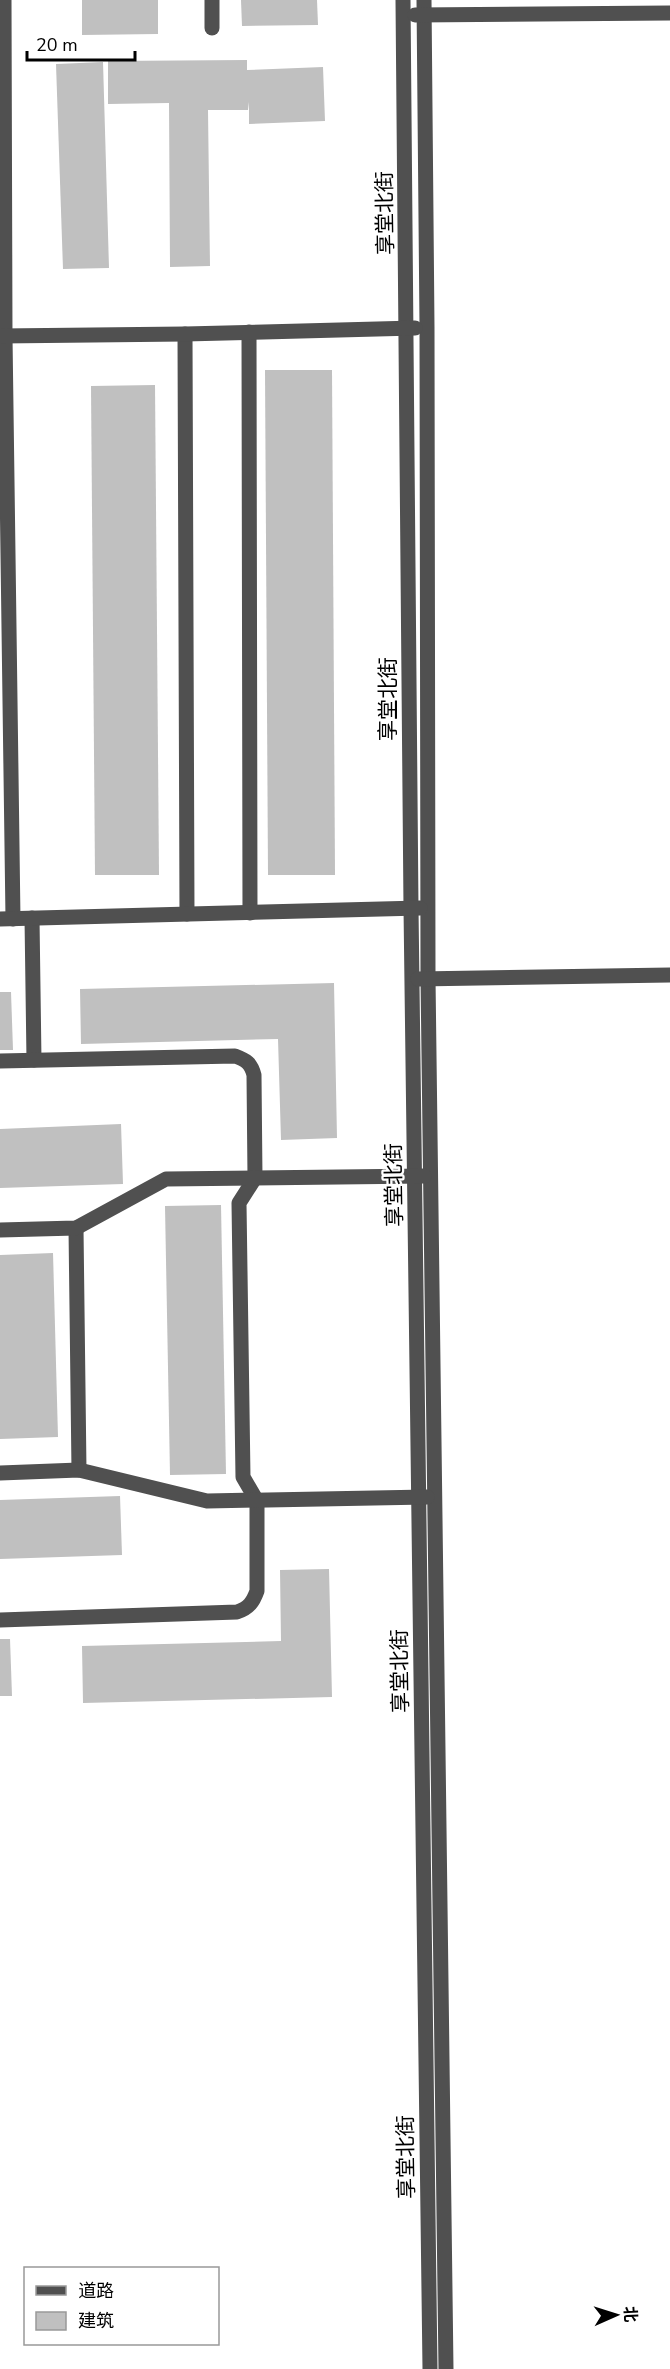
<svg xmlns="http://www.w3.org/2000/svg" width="670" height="2369" font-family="'Nunito Sans','Noto Sans SC',sans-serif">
<rect width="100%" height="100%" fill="#fff"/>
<g fill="#c0c0c0">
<path d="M82,0H158V34L82,35Z"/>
<path d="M241,0H317L318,25L242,26Z"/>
<path d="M247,60V70L323,67L325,121L249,124V102L248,110H208L210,266L170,267L169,103L108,104V61Z"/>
<path d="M103,62L109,268L63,269L56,64Z"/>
<path d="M265,370H332L335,875H268Z"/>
<path d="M155,385L159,875H95L91,386Z"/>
<path d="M334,983L337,1138L281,1140L278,1039L81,1044L80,989Z"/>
<path d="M0,992H11L13,1050H0Z"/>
<path d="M121,1124L123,1184L0,1188V1129Z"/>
<path d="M221,1205L226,1474L170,1475L165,1206Z"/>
<path d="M53,1253L58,1437L0,1439V1255Z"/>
<path d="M120,1496L122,1555L0,1559V1500Z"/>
<path d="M329,1569L332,1697L83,1703L82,1646L281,1641L280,1570Z"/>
<path d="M0,1639H10L12,1696H0Z"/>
</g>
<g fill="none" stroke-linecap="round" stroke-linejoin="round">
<g stroke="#505050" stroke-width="15">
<path d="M4,0L5,336L13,919"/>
<path d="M212,0V28"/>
<path d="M403,0L411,908L430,2369"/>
<path d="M424,0L427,327L428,978L446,2369"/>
<path d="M415,15L670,13"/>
<path d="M249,332L250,913"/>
<path d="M185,334L187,914"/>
<path d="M0,336L185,334L415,328"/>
<path d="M32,918L34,1060"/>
<path d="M0,919L420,908"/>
<path d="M418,979L670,975"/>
<path d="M0,1061L235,1056C246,1060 251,1063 254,1075L255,1178L239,1203L243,1477L257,1501V1591C253,1602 249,1608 237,1612L0,1620"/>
<path d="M76,1228L79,1470"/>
<path d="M0,1230L76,1228L166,1179L424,1176"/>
<path d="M0,1473L79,1470L207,1501L427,1497"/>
</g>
</g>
<g text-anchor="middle" stroke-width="4.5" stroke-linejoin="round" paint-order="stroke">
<g font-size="21" fill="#000" stroke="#fff">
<text transform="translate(385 213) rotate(-91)" y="7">享堂北街</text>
<text transform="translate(388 699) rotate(-90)" y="7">享堂北街</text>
<text transform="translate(394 1185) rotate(-91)" y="7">享堂北街</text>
<text transform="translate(400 1671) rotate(-91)" y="7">享堂北街</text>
<text transform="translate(406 2157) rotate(-91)" y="7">享堂北街</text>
</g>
</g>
<rect x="24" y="2267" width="195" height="78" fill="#ffffff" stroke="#999999" stroke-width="1.5"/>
<rect x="36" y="2286" width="30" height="9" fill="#505050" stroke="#999999" stroke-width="1.5"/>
<text x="78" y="2297" font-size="18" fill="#000000">道路</text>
<rect x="36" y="2312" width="30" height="18" fill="#c0c0c0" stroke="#999999" stroke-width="1.5"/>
<text x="78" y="2327" font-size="18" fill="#000000">建筑</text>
<g transform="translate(616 2315) rotate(87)" stroke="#ffffff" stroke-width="4.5" paint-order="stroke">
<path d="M0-4.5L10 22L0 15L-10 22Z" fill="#000000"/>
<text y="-9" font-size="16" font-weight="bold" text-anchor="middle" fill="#000000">北</text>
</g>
<path d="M27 51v9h108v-9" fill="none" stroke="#000000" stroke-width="3"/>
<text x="36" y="51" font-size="18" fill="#000000" stroke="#ffffff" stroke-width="4.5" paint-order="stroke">20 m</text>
</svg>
